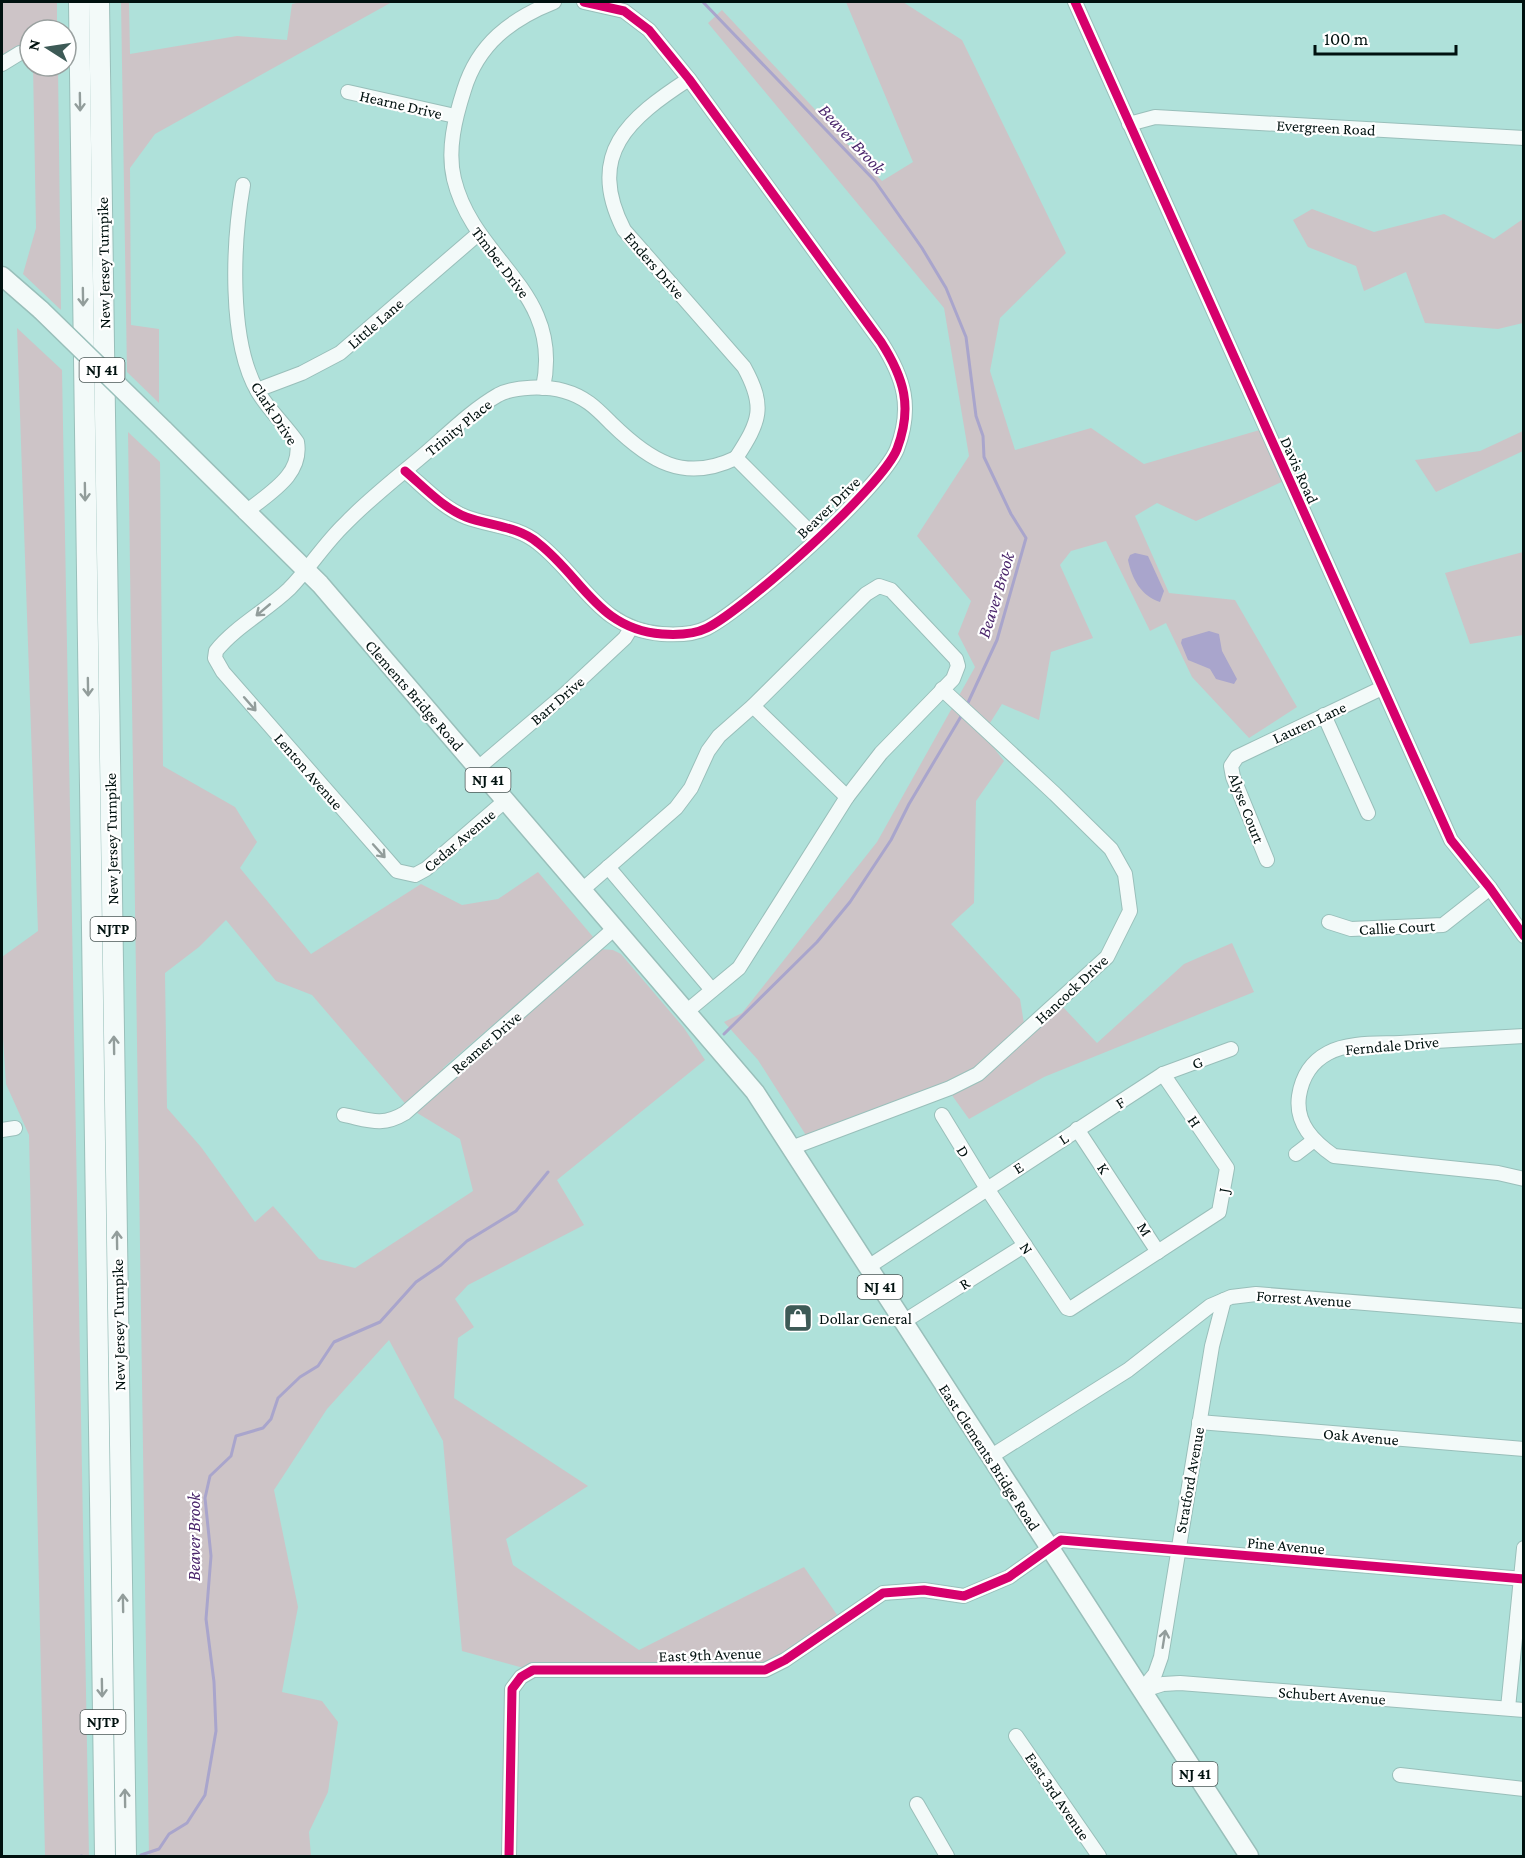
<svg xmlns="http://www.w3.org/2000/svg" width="1525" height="1858" font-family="'Crimson Pro',serif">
<rect width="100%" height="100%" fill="#afe1da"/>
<g fill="#cdc4c7" fill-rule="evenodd">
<path d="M2,2H57V30H30V51L2,66Z"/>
<path d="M121,2H129L130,54L237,36L287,40L292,4L300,2H392L155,134L130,168L131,325L159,329V403L127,372Z"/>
<path d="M846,2H903L962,40L1066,253L1000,318L990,371L1015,450L1091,428L1144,464L1263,429L1286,480L1196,521L1157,503L1135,516L1169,593L1235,600L1297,707L1249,738L1192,677L1166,623L1150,631L1106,541L1071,551L1060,565L1093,638L1051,652L1039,720L1002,704L983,734L1004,761L976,801L974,903L951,924L1020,999L1026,1036L1062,1006L1097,1043L1184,964L1232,943L1254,992L1044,1077L969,1119L946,1087L809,1140L758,1060L724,1022L742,1013L877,842L975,667L958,634L971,601L917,536L969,456L944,308L708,23L722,10L882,181L913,162Z"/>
<path d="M33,66H58L61,310L23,274L36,228Z"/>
<path d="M1312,209L1374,232L1444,214L1494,239L1523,219V323L1498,329L1425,323L1406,272L1364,291L1356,266L1308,247L1293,220Z"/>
<path d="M17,328L62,370L89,1856H45L29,1135L6,1084L2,1022V957L38,931Z"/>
<path d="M1523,431V451L1436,492L1415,460L1480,451Z"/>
<path d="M128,432L160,462L163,766L235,807L257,842L240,868L311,954L421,884L462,905L498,899L538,872L594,938L443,1068L452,1077L599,949L613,950L621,954L684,1028L705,1060L557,1180L584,1225L468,1285L455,1299L474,1327L458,1338L454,1398L588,1486L506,1539L513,1565L639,1650L804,1567L842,1622L749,1673L520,1667L462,1651L443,1441L389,1340L327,1409L274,1490L298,1607L282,1692L322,1701L338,1722L328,1792L309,1832L311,1856H149ZM226,920L276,981L312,995L409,1108L460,1139L473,1191L355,1268L319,1259L273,1206L255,1222L201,1147L167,1108L165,973L199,947Z"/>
<path d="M1523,552V635L1470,644L1445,573Z"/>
</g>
<g fill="#a9a5cc">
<path d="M1135,553L1148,556L1164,591L1160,602C1141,596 1132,579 1128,560L1130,555Z"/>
<path d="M1209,631L1219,634L1222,651L1237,679L1234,684L1216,679L1210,669L1188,660L1181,643L1182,639Z"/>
</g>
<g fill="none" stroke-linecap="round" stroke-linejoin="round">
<g stroke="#a9a5cc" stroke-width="3">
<path d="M703,2L875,181L922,248L946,288L966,337L976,416L983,436L984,457L1011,514L1026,538L997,640L966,707"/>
<path d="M724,1034L817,942L850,902L891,840L909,804L963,713"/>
<path d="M141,1855L159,1849L169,1834L187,1823L205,1795L216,1731L214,1682L206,1619L211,1556L205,1498L210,1476L231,1456L236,1436L263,1428L271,1419L278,1398L300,1377L318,1366L334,1342L380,1322L416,1282L441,1265L467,1241L516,1211L548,1172"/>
<path d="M81,1856H82"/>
</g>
<g stroke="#99bfba" stroke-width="16">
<g id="minor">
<path d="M1075,2L1451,840L1490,888L1524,936"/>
<path d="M2,64L20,53"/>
<path d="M689,79C629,118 585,154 624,230L744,367C766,407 760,421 736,458"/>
<path d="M348,92L455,116"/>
<path d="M1129,124L1155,117L1524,138"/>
<path d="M243,185C233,242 228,341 258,392C269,410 285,425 297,442C303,476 267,494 245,513"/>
<path d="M543,388C564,290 474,262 454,179C447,150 455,118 464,90C478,44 511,19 554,2"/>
<path d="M257,390L302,373L340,353L478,234"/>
<path d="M736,458L817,539"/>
<path d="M405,471C424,487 443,508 466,517C490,526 518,526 538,543C583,578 598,629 662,634C677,635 693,635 707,628C745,609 882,487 897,449C913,407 904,378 881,342L689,79L649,30L624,11L584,2"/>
<path d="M1324,715L1368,813"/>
<path d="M478,768L565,694L625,638L631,628"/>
<path d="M506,800L426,869L415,875L397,871L223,672L215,658L216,651C235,627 266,611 289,589C309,569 324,544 345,524C370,498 399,476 427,452C449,433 472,410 498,395C515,386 546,386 564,391C586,397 597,409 612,424C650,461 684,483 736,458"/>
<path d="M1267,860L1233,777L1231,766L1237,757L1382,688"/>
<path d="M608,867L712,990"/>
<path d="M582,890L676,808L691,788L708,751L719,736L753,706L866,594L879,586L891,590L956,659L958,666L953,679L881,753L847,797"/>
<path d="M1329,922L1351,929L1443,925L1490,888"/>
<path d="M686,1012L739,968L847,797L753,706"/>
<path d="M1524,1036C1482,1038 1441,1041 1400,1043C1378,1044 1348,1042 1328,1053C1311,1062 1302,1077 1299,1096C1295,1124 1314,1142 1334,1156L1498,1173L1524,1179"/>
<path d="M344,1115C369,1120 382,1127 405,1113L615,928"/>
<path d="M942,1115L986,1187L1067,1308L1070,1309L1219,1212L1227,1168L1163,1074"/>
<path d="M1077,1129L1158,1252"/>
<path d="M2,1130L15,1128"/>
<path d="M791,1148L950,1088L978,1074L1107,957L1130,911L1125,874L1111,849L1055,794L942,689"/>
<path d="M1296,1154L1313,1141"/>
<path d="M868,1267L1163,1074L1231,1049"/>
<path d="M903,1322L1025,1245"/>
<path d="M1199,1422L1524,1449"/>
<path d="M990,1457L1128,1370L1210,1306L1231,1297L1256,1294L1524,1316"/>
<path d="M1141,1691L1155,1674L1161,1657L1212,1346L1224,1300"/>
<path d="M1141,1691L1163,1684L1180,1683L1524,1710"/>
<path d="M1508,1708L1524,1548"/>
<path d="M1016,1736L1099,1856"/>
<path d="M1400,1775L1524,1789"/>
<path d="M917,1804L947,1856"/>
<path d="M509,1856L512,1689L521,1677L533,1670H765L785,1660L883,1593L924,1590L964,1596L1009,1577L1061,1540L1524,1579"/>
</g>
</g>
<g stroke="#99bfba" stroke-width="21">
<g id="major">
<path d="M2,276L41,310"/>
<path d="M164,430L320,584L755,1092L1249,1856"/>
</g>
</g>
<g stroke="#99bfba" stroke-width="22">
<g id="highway">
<path d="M79,2L105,1856"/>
<path d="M99,2L126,1856"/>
</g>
</g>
<use href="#minor" stroke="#f3faf9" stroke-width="14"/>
<use href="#major" stroke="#f3faf9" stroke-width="18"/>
<use href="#highway" stroke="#f3faf9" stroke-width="20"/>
<g stroke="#99bfba" stroke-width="21" stroke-linecap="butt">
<path id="major-bridge" d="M41,310L164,430"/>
</g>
<use href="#major-bridge" stroke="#f3faf9" stroke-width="18"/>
<g stroke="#fff" stroke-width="13">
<g id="cycleway">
<path d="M1075,2L1451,840L1490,888L1524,936"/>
<path d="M405,471C424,487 443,508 466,517C490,526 518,526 538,543C583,578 598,629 662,634C677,635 693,635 707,628C745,609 882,487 897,449C913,407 904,378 881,342L689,79L649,30L624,11L584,2"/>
<path d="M509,1856L512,1689L521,1677L533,1670H765L785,1660L883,1593L924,1590L964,1596L1009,1577L1061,1540L1524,1579"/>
</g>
</g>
<use href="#cycleway" stroke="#d6006c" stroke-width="9"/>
</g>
<defs><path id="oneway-shaft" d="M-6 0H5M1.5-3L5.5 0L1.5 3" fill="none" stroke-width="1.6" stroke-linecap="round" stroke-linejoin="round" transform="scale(1.5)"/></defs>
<g stroke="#929d9b">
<use href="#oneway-shaft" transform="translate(80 102) rotate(89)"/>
<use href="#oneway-shaft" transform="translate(83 297) rotate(89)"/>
<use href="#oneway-shaft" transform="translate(85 492) rotate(89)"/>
<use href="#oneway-shaft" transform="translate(263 610) rotate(140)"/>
<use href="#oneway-shaft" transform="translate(88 687) rotate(89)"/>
<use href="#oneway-shaft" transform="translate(250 704) rotate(49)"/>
<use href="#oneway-shaft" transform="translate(379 851) rotate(48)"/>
<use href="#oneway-shaft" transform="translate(114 1045) rotate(-91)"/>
<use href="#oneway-shaft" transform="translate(117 1240) rotate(-91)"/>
<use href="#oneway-shaft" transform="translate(123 1603) rotate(-91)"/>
<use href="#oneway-shaft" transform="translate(1164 1639) rotate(-81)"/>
<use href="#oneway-shaft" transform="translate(102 1688) rotate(89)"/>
<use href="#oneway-shaft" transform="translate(125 1798) rotate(-91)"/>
</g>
<defs>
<g id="shop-square" transform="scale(1.5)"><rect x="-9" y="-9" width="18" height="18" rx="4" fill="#3d5a56" stroke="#fff"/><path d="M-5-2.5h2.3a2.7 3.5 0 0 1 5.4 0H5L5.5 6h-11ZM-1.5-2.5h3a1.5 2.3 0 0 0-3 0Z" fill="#fff"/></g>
</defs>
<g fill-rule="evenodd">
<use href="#shop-square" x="798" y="1318"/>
</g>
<g text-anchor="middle" stroke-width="4.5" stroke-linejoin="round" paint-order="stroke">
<g fill="#fff" stroke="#4c5857" stroke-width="1.5">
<rect x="79.5" y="358" width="45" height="24" rx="4.5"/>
<rect x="465.5" y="768" width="45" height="24" rx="4.5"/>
<rect x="90.5" y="917" width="45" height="24" rx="4.5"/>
<rect x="857.5" y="1275" width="45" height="24" rx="4.5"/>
<rect x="80.5" y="1710" width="45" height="24" rx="4.5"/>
<rect x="1172.5" y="1762" width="45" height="24" rx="4.5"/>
</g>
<g font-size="15" font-weight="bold" fill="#00110f">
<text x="102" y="375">NJ 41</text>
<text x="488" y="785">NJ 41</text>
<text x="113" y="934">NJTP</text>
<text x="880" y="1292">NJ 41</text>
<text x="103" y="1727">NJTP</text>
<text x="1195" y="1779">NJ 41</text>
</g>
<g font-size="16" fill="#00110f" stroke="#fff">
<text transform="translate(401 104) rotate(13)" y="6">Hearne Drive</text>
<text transform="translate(1326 127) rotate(3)" y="6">Evergreen Road</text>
<text transform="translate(501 262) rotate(53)" y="6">Timber Drive</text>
<text transform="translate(103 263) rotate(-91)" y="6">New Jersey Turnpike</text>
<text transform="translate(655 265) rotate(49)" y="6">Enders Drive</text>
<text transform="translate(375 323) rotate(-41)" y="6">Little Lane</text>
<text transform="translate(275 413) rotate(57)" y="6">Clark Drive</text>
<text transform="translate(458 427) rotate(-39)" y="6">Trinity Place</text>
<text transform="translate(1300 470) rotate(66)" y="6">Davis Road</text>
<text transform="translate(828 507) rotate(-44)" y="6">Beaver Drive</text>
<text transform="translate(415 695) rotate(49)" y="6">Clements Bridge Road</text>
<text transform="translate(557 700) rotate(-41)" y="6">Barr Drive</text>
<text transform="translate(1309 722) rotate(-25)" y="6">Lauren Lane</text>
<text transform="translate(309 771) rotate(49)" y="6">Lenton Avenue</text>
<text transform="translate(1247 808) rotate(69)" y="6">Alyse Court</text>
<text transform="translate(111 839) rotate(-91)" y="6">New Jersey Turnpike</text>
<text transform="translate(459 840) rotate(-40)" y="6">Cedar Avenue</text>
<text transform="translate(1397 927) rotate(-3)" y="6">Callie Court</text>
<text transform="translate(1071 989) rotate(-43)" y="6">Hancock Drive</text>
<text transform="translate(486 1042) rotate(-41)" y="6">Reamer Drive</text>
<text transform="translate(1392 1045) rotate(-5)" y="6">Ferndale Drive</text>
<text transform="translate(1197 1062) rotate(-21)" y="6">G</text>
<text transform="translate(1120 1102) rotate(-32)" y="6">F</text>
<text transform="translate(1195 1121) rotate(56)" y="6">H</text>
<text transform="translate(1063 1138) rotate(-33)" y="6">L</text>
<text transform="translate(964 1151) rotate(58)" y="6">D</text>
<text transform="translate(1018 1167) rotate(-33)" y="6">E</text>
<text transform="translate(1104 1168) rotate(56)" y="6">K</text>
<text transform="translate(1223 1190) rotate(-80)" y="6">J</text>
<text transform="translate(1145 1229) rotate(58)" y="6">M</text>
<text transform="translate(1027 1248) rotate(56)" y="6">N</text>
<text transform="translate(964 1283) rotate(-32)" y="6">R</text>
<text transform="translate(1304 1298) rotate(4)" y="6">Forrest Avenue</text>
<text transform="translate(118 1325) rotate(-91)" y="6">New Jersey Turnpike</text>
<text transform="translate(1361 1436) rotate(5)" y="6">Oak Avenue</text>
<text transform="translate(990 1457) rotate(57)" y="6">East Clements Bridge Road</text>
<text transform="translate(1189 1480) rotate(-80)" y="6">Stratford Avenue</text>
<text transform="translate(1286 1545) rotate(5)" y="6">Pine Avenue</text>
<text transform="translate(710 1654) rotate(-2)" y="6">East 9th Avenue</text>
<text transform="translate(1332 1695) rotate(4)" y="6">Schubert Avenue</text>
<text transform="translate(1058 1796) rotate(56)" y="6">East 3rd Avenue</text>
</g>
<g font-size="16" fill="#00110f" stroke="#fff" text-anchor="start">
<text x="819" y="1324">Dollar General</text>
</g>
<g font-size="18" font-style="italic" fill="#4a256b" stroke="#fff">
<text transform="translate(852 139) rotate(47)" y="6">Beaver Brook</text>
<text transform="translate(996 595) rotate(-73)" y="6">Beaver Brook</text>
<text transform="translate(194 1537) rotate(-90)" y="6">Beaver Brook</text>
</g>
</g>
<rect width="1525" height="1858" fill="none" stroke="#00110f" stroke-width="6"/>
<g transform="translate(48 48) rotate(282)"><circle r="28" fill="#ffffff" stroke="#99a09f" stroke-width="1.5"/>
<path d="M0-4.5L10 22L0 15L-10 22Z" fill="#3d5a56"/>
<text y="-9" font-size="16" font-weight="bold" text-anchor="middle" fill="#00110f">N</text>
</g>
<path d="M1315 45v9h141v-9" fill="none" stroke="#00110f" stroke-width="3"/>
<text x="1324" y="45" font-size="18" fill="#00110f" stroke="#ffffff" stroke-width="4.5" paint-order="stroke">100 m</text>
</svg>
